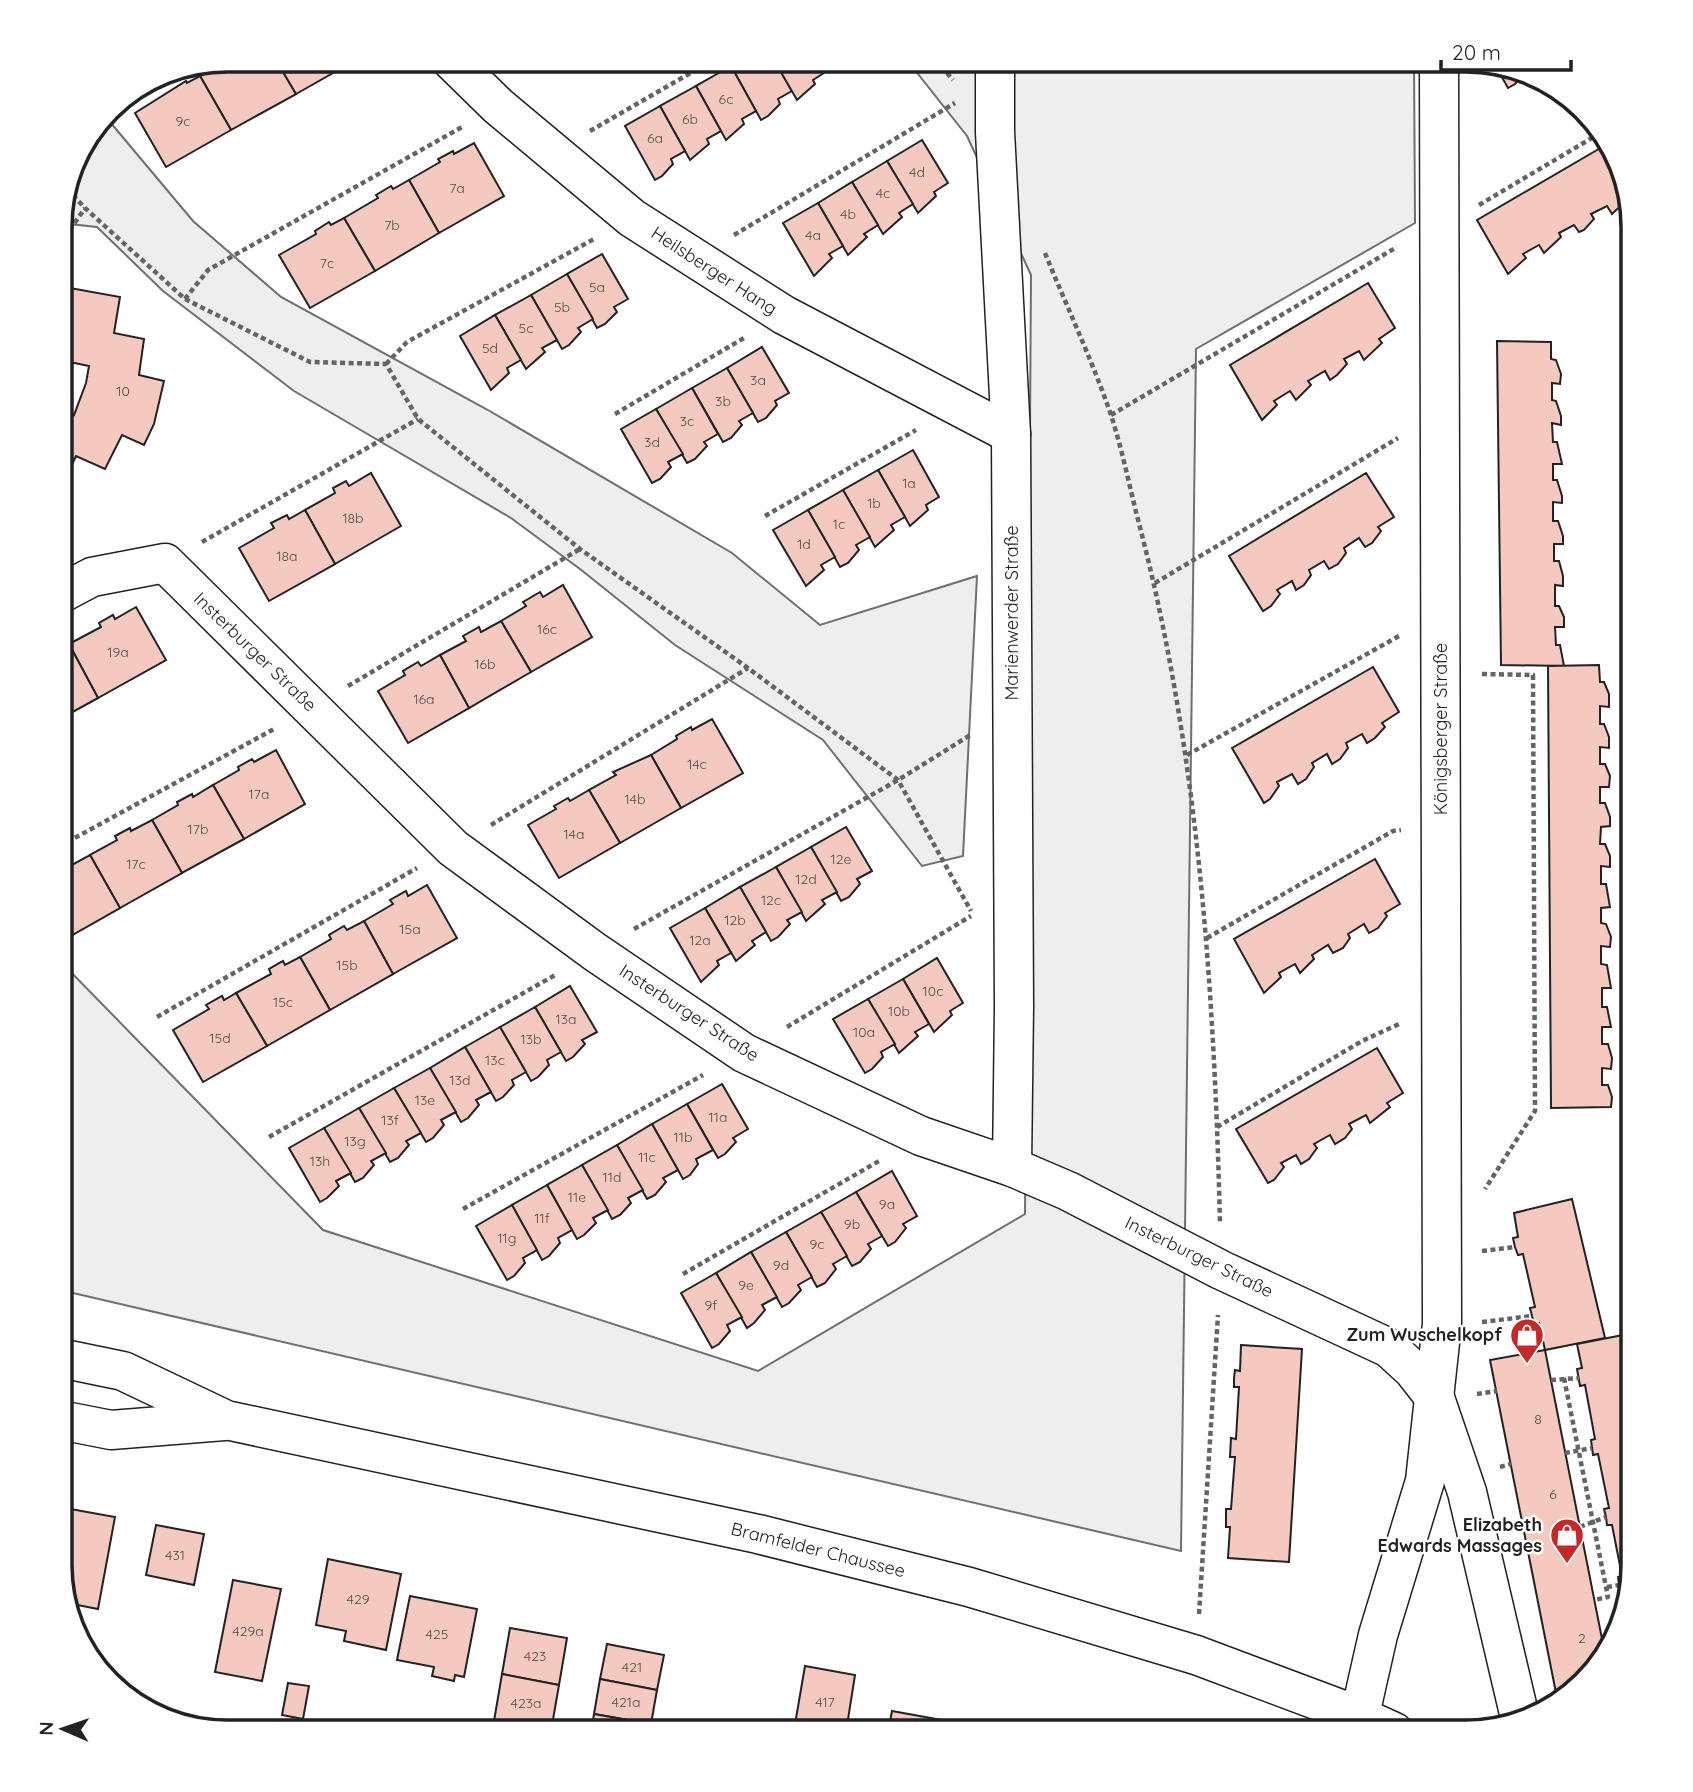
<svg xmlns="http://www.w3.org/2000/svg" width="1693" height="1792" font-family="Quicksand,sans-serif">
<rect width="100%" height="100%" fill="#fff"/>
<g fill="#eee" stroke="#6f6f6f" stroke-width="2">
<path d="M907,60H1414L1415,223L1196,349L1181,1551L60,1290V961L323,1230L758,1371L1025,1214L1031,275L967,136Z"/>
<path d="M105,116L193,221L281,297L488,410L732,553L820,625L977,576L963,856L922,866L823,740L675,645L580,569L511,518L294,391L163,291L97,227L60,223V215L77,153Z"/>
</g>
<g fill="#f3c9c0" stroke="#222" stroke-width="2">
<path d="M229,60H276L296,94L231,130L200,76Z"/>
<path d="M276,60H356L296,94Z"/>
<path d="M743,60H774L792,91L778,99L780,104L768,116L761,120L731,66Z"/>
<path d="M774,60H820L827,71L813,80L815,84L797,100Z"/>
<path d="M1495,65L1524,72L1515,84L1508,88Z"/>
<path d="M731,66L756,111L742,119L744,124L726,140L696,86Z"/>
<path d="M200,76L231,130L166,167L135,113L186,81L187,83Z"/>
<path d="M696,86L721,131L707,139L709,144L690,160L660,106Z"/>
<path d="M660,106L685,151L671,159L673,164L662,176L655,180L625,126Z"/>
<path d="M922,140L948,183L934,192L936,196L918,213L887,161Z"/>
<path d="M474,143L504,196L439,233L409,180L440,162L438,159L453,151L454,154Z"/>
<path d="M1609,143L1621,163L1628,199L1612,214L1607,206L1591,214L1594,219L1584,230L1579,232L1574,225L1559,233L1561,237L1544,253L1539,245L1523,254L1526,258L1508,274L1477,220Z"/>
<path d="M887,161L913,204L899,213L902,217L883,234L852,182Z"/>
<path d="M409,180L439,233L375,271L344,218L378,198L376,195L391,186L393,189Z"/>
<path d="M852,182L878,225L864,234L867,237L848,255L818,203Z"/>
<path d="M818,203L843,246L829,254L832,258L814,276L783,223Z"/>
<path d="M344,218L375,271L310,308L279,255L316,234L315,231L329,222L331,225Z"/>
<path d="M602,254L628,299L614,307L617,312L605,324L597,328L567,274Z"/>
<path d="M567,274L593,319L578,328L581,332L569,345L562,349L531,295Z"/>
<path d="M1368,283L1395,328L1379,339L1382,343L1364,360L1359,351L1344,359L1347,364L1337,375L1330,380L1325,371L1308,381L1311,385L1296,400L1290,391L1274,401L1277,405L1262,420L1230,365Z"/>
<path d="M70,288L120,297L114,333L144,339L139,375L164,381L154,424L144,445L122,435L105,469L76,456L60,490V408L74,415L86,383L89,366L60,360Z"/>
<path d="M531,295L557,340L542,348L545,352L526,369L495,315Z"/>
<path d="M495,315L521,360L507,368L509,373L491,390L460,336Z"/>
<path d="M1497,341L1551,342V359L1556,360L1561,374L1560,384L1552,383V400L1556,401L1561,416V425L1552,423L1553,442H1557L1562,464H1553V480H1557L1562,496V503L1553,502V521H1558L1563,536V544H1554V561H1559L1563,576V586L1555,585V606H1559L1564,617V627H1555L1556,645H1560L1564,666L1501,665Z"/>
<path d="M762,347L789,393L775,401L777,405L766,418L758,422L727,368Z"/>
<path d="M727,368L753,413L739,421L742,425L731,438L723,442L692,388Z"/>
<path d="M692,388L718,434L704,442L707,446L695,459L687,463L656,409Z"/>
<path d="M656,409L683,454L668,462L671,467L660,479L652,483L621,429Z"/>
<path d="M913,450L939,497L926,505L928,510L910,526L878,470Z"/>
<path d="M878,470L905,517L891,525L894,530L875,547L843,490Z"/>
<path d="M371,473L401,526L335,564L305,510L335,493L333,488L346,481L349,486Z"/>
<path d="M1366,473L1394,517L1378,527L1381,531L1372,543L1365,547L1359,538L1344,548L1346,553L1338,564L1329,569L1324,561L1309,570L1311,575L1304,585L1296,590L1292,581L1277,590L1280,594L1271,606L1263,611L1229,556Z"/>
<path d="M843,490L870,537L856,545L859,550L848,563L840,567L808,510Z"/>
<path d="M305,510L335,564L269,601L239,548L274,528L271,523L287,515L289,519Z"/>
<path d="M808,510L835,557L821,565L824,570L806,586L773,530Z"/>
<path d="M563,585L592,637L531,672L501,621L526,606L523,602L540,592L543,597Z"/>
<path d="M136,607L166,660L98,698L69,644L101,627L99,623L113,615L115,619Z"/>
<path d="M501,621L531,672L469,708L440,655L466,641L463,636L479,627L481,632Z"/>
<path d="M69,644L98,698L60,719V649Z"/>
<path d="M440,655L469,708L408,743L378,691L405,675L403,671L418,662L421,666Z"/>
<path d="M1599,665L1600,682H1604L1609,694V707L1600,706V724H1604L1609,737V748L1600,747V764H1605L1610,776L1609,787H1600V803H1605L1610,817V826L1601,827L1600,844H1605L1610,856V867L1601,866V884H1606L1610,907L1601,908V923L1606,924L1611,937L1610,947L1601,946V964L1607,965L1611,988H1602V1007H1607L1611,1027H1602V1044H1608L1612,1058L1611,1069L1602,1068V1085H1608L1612,1097L1611,1107L1551,1108L1548,666Z"/>
<path d="M1373,667L1399,712L1382,723L1385,727L1375,738L1367,743L1362,734L1346,743L1348,748L1340,759L1332,764L1327,754L1312,763L1314,767L1306,779L1298,784L1292,774L1277,782L1279,786L1270,799L1264,803L1232,748Z"/>
<path d="M712,719L743,773L681,808L651,755L677,739L676,736L691,727L692,730Z"/>
<path d="M276,750L305,804L244,839L213,785L239,770L238,767L252,759L254,762Z"/>
<path d="M651,755L681,808L620,843L589,790L616,775L613,772Z"/>
<path d="M213,785L244,839L182,873L152,820L178,805L177,802L192,794L193,797Z"/>
<path d="M589,790L620,843L559,878L528,825L556,809L554,806L568,798L570,801Z"/>
<path d="M152,820L182,873L120,908L90,855L117,840L115,836L130,828L131,831Z"/>
<path d="M846,827L872,871L857,879L860,884L849,897L841,901L811,847Z"/>
<path d="M811,847L837,892L822,900L825,904L806,921L776,867Z"/>
<path d="M90,855L120,908L60,942V868L69,863L70,866Z"/>
<path d="M1375,859L1400,904L1385,913L1387,916L1378,928L1369,933L1364,924L1348,934L1350,938L1343,948L1333,953L1328,945L1312,955L1314,959L1300,973L1295,964L1279,973L1281,977L1264,993L1234,939Z"/>
<path d="M776,867L802,912L787,920L790,924L778,937L771,941L740,887Z"/>
<path d="M427,885L457,938L393,974L364,921L393,904L390,900L406,891L408,896Z"/>
<path d="M740,887L766,932L752,941L755,945L736,961L705,908Z"/>
<path d="M705,908L731,953L717,961L719,965L701,982L670,928Z"/>
<path d="M364,921L393,974L330,1010L300,957L331,939L329,935L344,926L347,930Z"/>
<path d="M300,957L330,1010L267,1046L236,993L271,974L269,969L283,961L285,965Z"/>
<path d="M937,958L963,1003L950,1011L952,1015L934,1032L903,979Z"/>
<path d="M903,979L929,1024L915,1032L918,1036L899,1053L868,999Z"/>
<path d="M570,986L597,1032L582,1040L585,1044L573,1057L566,1061L535,1007Z"/>
<path d="M236,993L267,1046L203,1082L173,1030L209,1009L206,1005L222,996L224,1000Z"/>
<path d="M868,999L895,1044L881,1052L883,1057L872,1069L865,1073L833,1019Z"/>
<path d="M535,1007L561,1052L547,1060L549,1065L538,1077L531,1081L500,1027Z"/>
<path d="M500,1027L526,1072L512,1080L514,1085L503,1097L496,1101L465,1047Z"/>
<path d="M465,1047L491,1092L476,1100L479,1105L468,1118L461,1122L430,1068Z"/>
<path d="M1377,1048L1403,1093L1387,1103L1390,1107L1370,1123L1366,1115L1349,1124L1352,1129L1345,1138L1335,1144L1330,1135L1314,1144L1317,1148L1309,1159L1301,1164L1296,1155L1281,1163L1284,1167L1274,1180L1268,1183L1236,1129Z"/>
<path d="M430,1068L456,1112L441,1120L444,1125L433,1138L426,1142L394,1088Z"/>
<path d="M722,1084L748,1129L733,1138L736,1142L725,1154L718,1158L687,1104Z"/>
<path d="M394,1088L421,1133L406,1141L409,1145L398,1158L390,1162L359,1108Z"/>
<path d="M687,1104L713,1150L696,1159L698,1164L690,1175L683,1179L652,1124Z"/>
<path d="M359,1108L386,1153L371,1161L374,1165L363,1178L355,1182L324,1128Z"/>
<path d="M652,1124L678,1170L663,1178L666,1182L655,1195L647,1199L617,1145Z"/>
<path d="M324,1128L351,1173L336,1181L339,1186L327,1198L320,1202L289,1148Z"/>
<path d="M617,1145L643,1190L628,1198L631,1203L620,1215L612,1219L582,1165Z"/>
<path d="M582,1165L608,1210L593,1218L596,1223L584,1235L577,1239L547,1185Z"/>
<path d="M892,1171L917,1216L903,1224L906,1228L895,1242L888,1246L856,1192Z"/>
<path d="M547,1185L572,1230L558,1238L560,1243L549,1256L542,1260L512,1205Z"/>
<path d="M856,1192L882,1236L868,1244L871,1249L860,1262L852,1266L821,1212Z"/>
<path d="M1572,1199L1605,1338L1545,1350L1539,1323L1534,1324L1530,1308L1535,1307L1523,1254L1518,1255L1515,1247L1513,1238L1518,1237L1514,1213Z"/>
<path d="M512,1205L537,1250L523,1258L525,1263L514,1276L507,1280L476,1226Z"/>
<path d="M821,1212L847,1256L833,1264L836,1269L825,1283L817,1287L786,1232Z"/>
<path d="M786,1232L812,1277L798,1285L801,1290L789,1303L782,1307L751,1252Z"/>
<path d="M751,1252L777,1297L762,1305L765,1310L754,1323L747,1328L716,1273Z"/>
<path d="M716,1273L742,1317L727,1325L730,1331L719,1344L712,1348L681,1293Z"/>
<path d="M1633,1333L1634,1565L1626,1597L1625,1592L1621,1593L1619,1585L1618,1577L1622,1576L1612,1525H1607L1606,1517L1604,1509L1609,1508L1598,1454L1593,1455L1591,1440L1595,1439L1585,1385L1580,1386L1577,1369L1582,1368L1577,1344Z"/>
<path d="M1241,1345L1302,1349L1289,1562L1228,1558L1230,1527H1226V1509H1231L1235,1457H1230L1231,1438L1236,1439L1239,1387H1234V1378L1235,1370L1240,1371Z"/>
<path d="M1545,1350L1605,1654L1576,1691L1558,1703L1490,1360Z"/>
<path d="M65,1508L115,1517L98,1609L67,1603L60,1566V1536Z"/>
<path d="M156,1525L204,1534L194,1585L146,1575Z"/>
<path d="M328,1559L401,1574L386,1650L344,1641L346,1631L316,1625Z"/>
<path d="M233,1580L281,1589L262,1681L215,1672Z"/>
<path d="M410,1596L477,1609L464,1677L455,1675L454,1681L432,1676L434,1667L397,1660Z"/>
<path d="M510,1628L567,1638L559,1685L502,1674Z"/>
<path d="M607,1644L664,1655L657,1690L600,1679Z"/>
<path d="M805,1666L855,1675L846,1732H808L794,1730Z"/>
<path d="M502,1674L559,1685L551,1731L494,1721Z"/>
<path d="M600,1679L657,1690L651,1724L594,1714Z"/>
<path d="M288,1683L309,1686L303,1719L282,1715Z"/>
<path d="M892,1711L1008,1732H888Z"/>
<path d="M594,1714L651,1724L650,1732H591Z"/>
</g>
<g fill="none" stroke-linecap="round" stroke-linejoin="round">
<g stroke="#222" stroke-width="41">
<g id="minor">
<path d="M451,60L498,106L632,218L784,315L1011,434"/>
<path d="M995,60V132L1011,434L1014,1007L1012,1167"/>
<path d="M60,594L92,577L165,563L453,848L595,952L744,1053L921,1136L1012,1167L1068,1191L1221,1270L1389,1348L1413,1370L1435,1398L1467,1492L1521,1722"/>
<path d="M1356,1732L1378,1635L1425,1481L1442,1324L1439,60"/>
</g>
</g>
<g stroke="#222" stroke-width="41">
<g id="primary">
<path d="M60,1358L123,1371L226,1420L758,1534L969,1587L1196,1655L1359,1716L1394,1732"/>
<path d="M60,1420L111,1430L224,1421"/>
</g>
</g>
<g stroke="#646464" stroke-width="4.5" stroke-dasharray="5 3.5" stroke-linecap="butt">
<path d="M936,60L953,80"/>
<path d="M590,131L713,60"/>
<path d="M67,189L85,208L185,299L310,362L386,364L418,419L580,549L748,668L898,780L971,911"/>
<path d="M1479,205L1602,132"/>
<path d="M734,235L955,103"/>
<path d="M60,244L85,208"/>
<path d="M1045,253C1067,307 1092,360 1111,415C1121,446 1128,479 1136,512C1198,744 1214,984 1220,1223"/>
<path d="M185,299L208,270L462,127"/>
<path d="M386,364L407,342L594,239"/>
<path d="M615,414L744,338"/>
<path d="M1111,415L1397,247"/>
<path d="M765,516L916,430"/>
<path d="M202,542L418,419"/>
<path d="M1155,583L1398,438"/>
<path d="M1482,674L1533,675L1535,1111L1485,1189"/>
<path d="M348,686L580,549"/>
<path d="M1187,755L1399,636"/>
<path d="M491,825L748,668"/>
<path d="M60,846L274,729"/>
<path d="M634,929L898,780L972,734"/>
<path d="M1207,938L1393,831L1401,830"/>
<path d="M157,1017L417,868"/>
<path d="M787,1027L971,916"/>
<path d="M1217,1127L1362,1041L1399,1024"/>
<path d="M269,1137L557,974"/>
<path d="M463,1209L703,1075"/>
<path d="M1482,1251L1515,1247"/>
<path d="M683,1274L879,1161"/>
<path d="M1482,1322L1532,1316"/>
<path d="M1564,1378L1608,1597L1594,1600"/>
<path d="M1551,1380L1579,1378"/>
<path d="M1477,1394L1497,1391"/>
<path d="M1565,1453L1592,1448"/>
<path d="M1500,1467L1511,1464"/>
<path d="M1580,1527L1606,1517"/>
<path d="M1607,1587L1619,1585"/>
<path d="M1199,1614L1218,1315"/>
</g>
<use href="#minor" stroke="#fff" stroke-width="38"/>
<use href="#primary" stroke="#fff" stroke-width="38"/>
</g>
<defs>
<g id="shop-pin" transform="scale(1.75)"><path d="M0 17L-7.5 6A9.5 9.5 0 1 1 7.5 6Z" fill="#c62828" stroke="#fff"/><path d="M-5-2.5h2.3a2.7 3.5 0 0 1 5.4 0H5L5.5 6h-11ZM-1.5-2.5h3a1.5 2.3 0 0 0-3 0Z" fill="#fff"/></g>
</defs>
<g fill-rule="evenodd">
<use href="#shop-pin" x="1527" y="1335"/>
<use href="#shop-pin" x="1567" y="1535"/>
</g>
<g text-anchor="middle" stroke-width="5" stroke-linejoin="round" paint-order="stroke">
<g font-size="14" fill="#564c4a">
<text x="726" y="104">6c</text>
<text x="690" y="124">6b</text>
<text x="183" y="126">9c</text>
<text x="655" y="143">6a</text>
<text x="917" y="177">4d</text>
<text x="457" y="193">7a</text>
<text x="883" y="198">4c</text>
<text x="848" y="219">4b</text>
<text x="392" y="230">7b</text>
<text x="813" y="240">4a</text>
<text x="327" y="268">7c</text>
<text x="597" y="292">5a</text>
<text x="562" y="312">5b</text>
<text x="526" y="333">5c</text>
<text x="490" y="353">5d</text>
<text x="758" y="385">3a</text>
<text x="123" y="396">10</text>
<text x="723" y="406">3b</text>
<text x="687" y="426">3c</text>
<text x="652" y="447">3d</text>
<text x="909" y="488">1a</text>
<text x="874" y="508">1b</text>
<text x="353" y="523">18b</text>
<text x="839" y="529">1c</text>
<text x="804" y="549">1d</text>
<text x="287" y="561">18a</text>
<text x="547" y="634">16c</text>
<text x="118" y="657">19a</text>
<text x="485" y="669">16b</text>
<text x="424" y="704">16a</text>
<text x="697" y="769">14c</text>
<text x="259" y="799">17a</text>
<text x="635" y="804">14b</text>
<text x="198" y="834">17b</text>
<text x="574" y="839">14a</text>
<text x="841" y="864">12e</text>
<text x="136" y="869">17c</text>
<text x="806" y="884">12d</text>
<text x="771" y="905">12c</text>
<text x="735" y="925">12b</text>
<text x="410" y="934">15a</text>
<text x="700" y="945">12a</text>
<text x="347" y="970">15b</text>
<text x="933" y="996">10c</text>
<text x="283" y="1007">15c</text>
<text x="899" y="1016">10b</text>
<text x="566" y="1024">13a</text>
<text x="864" y="1037">10a</text>
<text x="220" y="1043">15d</text>
<text x="531" y="1044">13b</text>
<text x="495" y="1065">13c</text>
<text x="460" y="1085">13d</text>
<text x="425" y="1105">13e</text>
<text x="718" y="1122">11a</text>
<text x="390" y="1125">13f</text>
<text x="683" y="1142">11b</text>
<text x="355" y="1146">13g</text>
<text x="647" y="1162">11c</text>
<text x="320" y="1166">13h</text>
<text x="612" y="1182">11d</text>
<text x="577" y="1202">11e</text>
<text x="887" y="1209">9a</text>
<text x="542" y="1223">11f</text>
<text x="852" y="1229">9b</text>
<text x="507" y="1243">11g</text>
<text x="817" y="1249">9c</text>
<text x="781" y="1270">9d</text>
<text x="746" y="1290">9e</text>
<text x="711" y="1310">9f</text>
<text x="1538" y="1424">8</text>
<text x="1553" y="1499">6</text>
<text x="175" y="1560">431</text>
<text x="358" y="1604">429</text>
<text x="248" y="1636">429a</text>
<text x="437" y="1639">425</text>
<text x="1582" y="1643">2</text>
<text x="535" y="1661">423</text>
<text x="632" y="1672">421</text>
<text x="626" y="1707">421a</text>
<text x="825" y="1707">417</text>
<text x="526" y="1708">423a</text>
</g>
<g font-size="18" fill="#222" stroke="#fff">
<text transform="translate(714 271) rotate(33)" y="6">Heilsberger Hang</text>
<text transform="translate(1012 613) rotate(-90)" y="6">Marienwerder Straße</text>
<text transform="translate(255 652) rotate(44)" y="6">Insterburger Straße</text>
<text transform="translate(1441 729) rotate(-90)" y="6">Königsberger Straße</text>
<text transform="translate(689 1013) rotate(33)" y="6">Insterburger Straße</text>
<text transform="translate(1199 1257) rotate(26)" y="6">Insterburger Straße</text>
<text transform="translate(818 1550) rotate(14)" y="6">Bramfelder Chaussee</text>
</g>
<g font-size="18" font-weight="bold" fill="#222" stroke="#fff" text-anchor="end">
<text x="1502" y="1341">Zum Wuschelkopf</text>
<text x="1542" y="1531">Elizabeth<tspan x="1542" dy="21">Edwards Massages</tspan></text>
</g>
</g>
<path d="M0 0H1693V1792H0ZM227 72H1466A155 155 0 0 1 1621 227V1565A155 155 0 0 1 1466 1720H227A155 155 0 0 1 72 1565V227A155 155 0 0 1 227 72Z" fill="#fff" fill-rule="evenodd"/>
<path fill="none" stroke="#222" stroke-width="3.5" d="M227 72H1466A155 155 0 0 1 1621 227V1565A155 155 0 0 1 1466 1720H227A155 155 0 0 1 72 1565V227A155 155 0 0 1 227 72Z"/>
<g transform="translate(63 1729) rotate(272)" stroke="#ffffff" stroke-width="5" paint-order="stroke">
<path d="M0-5L12 26L0 18L-12 26Z" fill="#222222"/>
<text y="-10" font-size="19" font-weight="bold" text-anchor="middle" fill="#222222">N</text>
</g>
<path d="M1441 60v10h130v-10" fill="none" stroke="#222222" stroke-width="3.5"/>
<text x="1452" y="60" font-size="21" fill="#222222" stroke="#ffffff" stroke-width="5" paint-order="stroke">20 m</text>
</svg>
